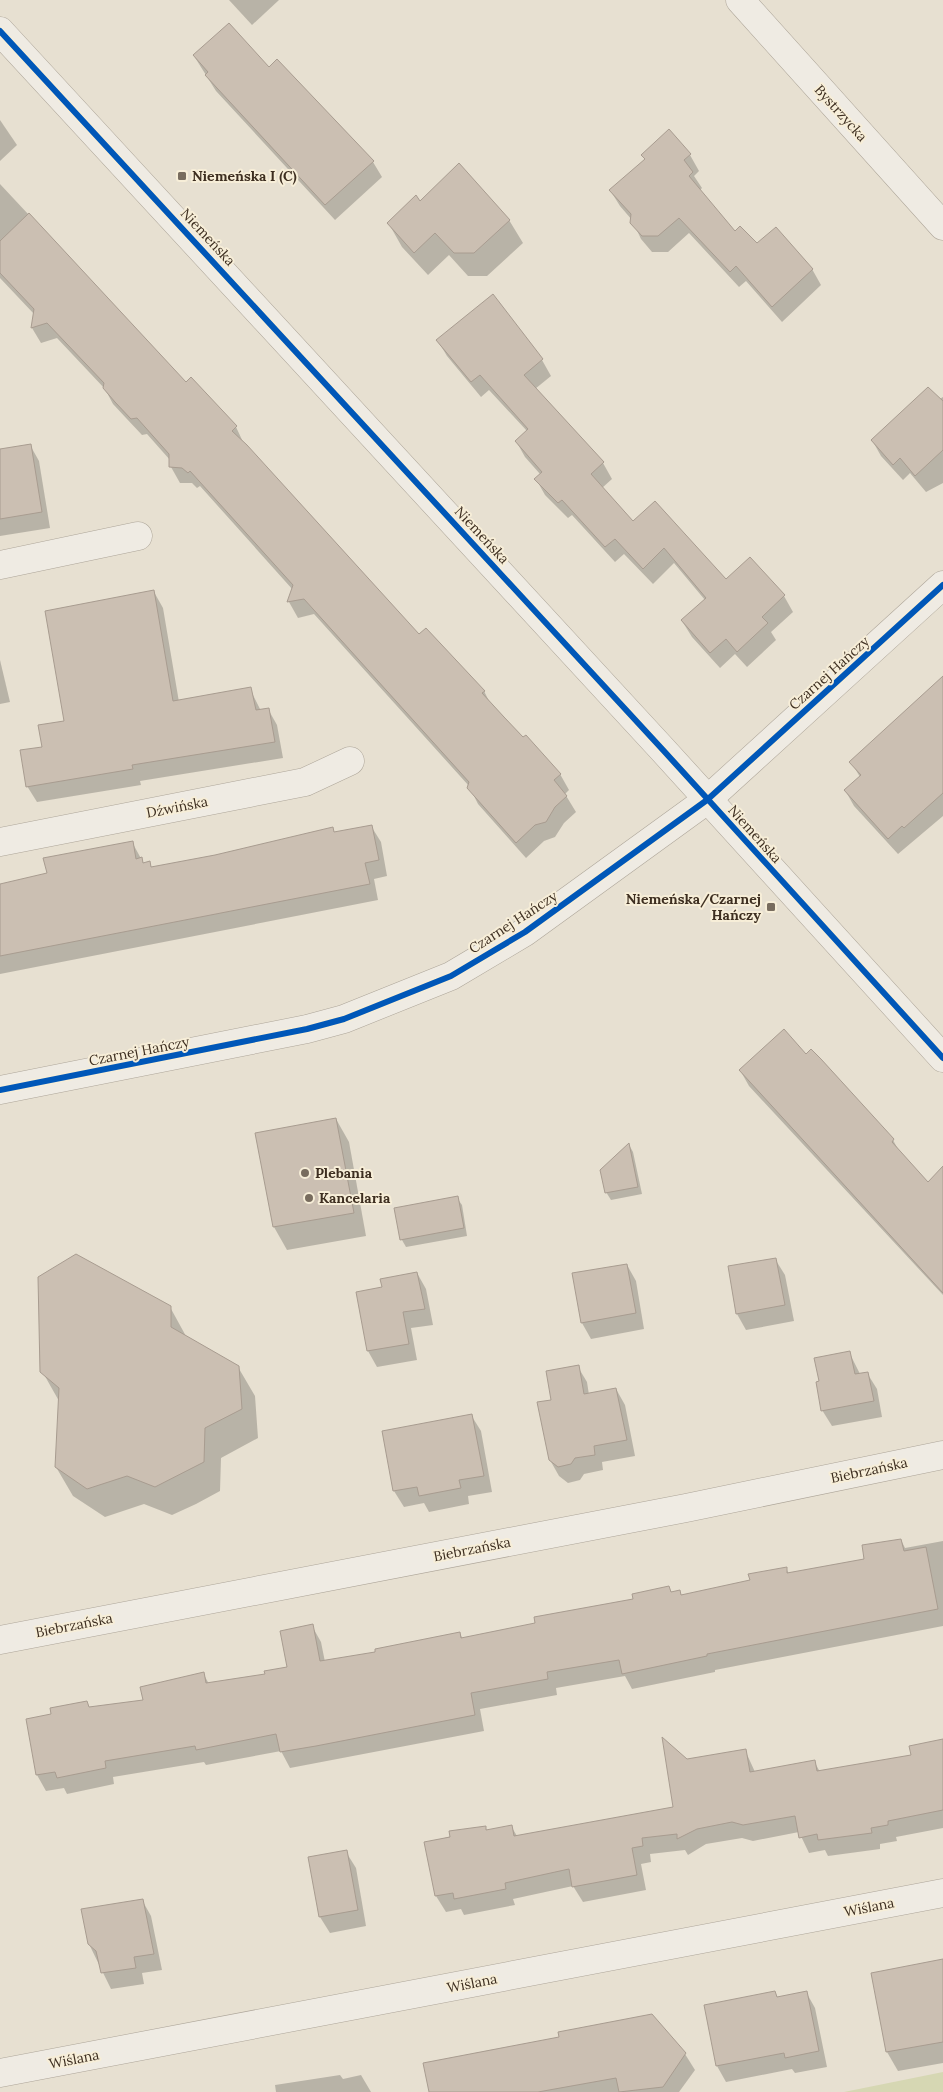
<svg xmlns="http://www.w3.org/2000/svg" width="943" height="2092" font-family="Lora,serif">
<rect width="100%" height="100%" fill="#e7e0d1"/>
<path fill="#d6d7b3" d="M943,2072V2092H844Z"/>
<g fill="#0003">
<path d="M229,0H279L252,25Z"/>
<path d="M194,56L269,69L334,122L335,120L373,162L382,177L335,220L216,91Z"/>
<path d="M0,120L17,145L0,161Z"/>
<path d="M668,131L690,155L699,171L694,176L702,188L699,191L735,233L812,269L821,285L782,322L746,281L739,287L689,233L668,252H652L641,239L632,220L620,206L610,190L646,160Z"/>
<path d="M0,184L186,383L191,379L236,427L244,444L419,636L484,691L491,705L560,774L569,790L565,794L576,812L564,823L555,837L544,841L526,858L478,804L469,786L314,614L298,618L289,602L293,590L200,486L197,488L192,483H180L171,467L170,460L147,434L142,435L126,418L113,404L105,389L57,338L41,343L32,328L34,314L0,278Z"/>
<path d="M420,202L509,220L523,243L487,276H468L449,255L428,275L402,247L389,224Z"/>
<path d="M438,341L542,360L551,376L535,389L603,463L612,479L602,488L633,522L726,580L784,596L793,612L771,632L776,640L747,667L735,654L720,668L692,637L682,621L705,600L674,563L653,584L624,554L615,562L572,515L568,518L545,495L536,479L540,474L525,457L516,441L527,431L489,390L481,397L447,356Z"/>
<path d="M943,397V483L926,492L910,473L903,480L881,456L872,440Z"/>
<path d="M30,445L39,461L50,528L0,536V451Z"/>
<path d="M154,592L163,608L179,702L250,689L261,711L268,709L277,725L283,758L140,781L141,785L37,802L27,786L44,748L66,722Z"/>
<path d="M0,660L10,702L0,704Z"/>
<path d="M943,677V816L898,854L854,806L845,790L860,777L851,762Z"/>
<path d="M371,826L381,842L387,876L374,879L378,900L0,974V885L48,874L132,842L144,864L149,863L152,868L215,856L332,829L335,833Z"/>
<path d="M806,1056L893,1140L899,1151L928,1184L943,1194V1295L749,1086L740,1070Z"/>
<path d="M336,1119L349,1142L366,1236L287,1250L274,1227L257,1134Z"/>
<path d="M629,1145L633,1152L642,1194L611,1200L606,1192Z"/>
<path d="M457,1198L462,1205L467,1236L406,1247L402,1240Z"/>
<path d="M775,1259L785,1275L794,1321L746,1330L737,1314Z"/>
<path d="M627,1265L636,1281L644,1329L591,1339L582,1323Z"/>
<path d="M417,1273L426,1289L433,1325L411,1328L417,1360L377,1367L368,1351L358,1293L383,1288Z"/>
<path d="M170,1307L187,1338L238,1367L255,1396L258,1438L221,1458L220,1491L196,1504L172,1515L144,1504L105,1517L73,1496L56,1467L59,1401L42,1371Z"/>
<path d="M849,1352L860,1374L867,1373L877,1389L882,1417L832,1426L822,1410L820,1382Z"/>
<path d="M578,1367L587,1382L589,1395L616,1389L625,1405L635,1456L602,1462L603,1470L584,1474L580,1480L568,1483L559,1476L550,1460L552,1401Z"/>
<path d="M471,1415L481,1431L492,1492L468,1496L469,1504L429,1512L424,1503L404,1507L394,1491Z"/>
<path d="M901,1540L905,1548L943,1541V1626L715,1670V1672L632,1689L625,1676L556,1688L557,1695L480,1709L484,1731L290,1768L281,1751L206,1765L204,1762L113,1777L114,1784L67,1794L64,1788L46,1791L37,1775L28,1720L144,1701L203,1673L209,1684L266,1675L288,1668L312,1626L321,1642L325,1662L377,1653L460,1634L463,1639L537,1624L635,1600L669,1588L672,1593L679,1591L682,1596L751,1581L786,1568L789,1574L865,1560Z"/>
<path d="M943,1740V1828L896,1837L897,1841L880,1844V1849L828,1856L825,1850L809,1853L799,1832L753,1841L742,1838L706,1844L688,1855L685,1850L650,1854L651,1862L641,1864L646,1890L583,1902L573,1886L513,1899L515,1905L464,1915L461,1909L446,1912L436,1896L426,1843L485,1827L487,1831L511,1826L517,1836L674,1808L686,1760L745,1750L755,1772L814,1761L820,1772L912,1756Z"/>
<path d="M346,1852L356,1868L366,1926L330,1933L320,1917L310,1858Z"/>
<path d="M142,1900L151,1916L162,1970L142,1973L144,1984L111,1989L89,1944Z"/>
<path d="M943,1961V2063L898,2071L887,2052Z"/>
<path d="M806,1992L815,2008L827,2067L795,2073L792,2069L726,2082L717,2066L775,1993L778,1998Z"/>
<path d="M652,2015L685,2054L695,2070L679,2092H430L560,2038Z"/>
<path d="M340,2075L343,2079L361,2075L371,2092H276L275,2085Z"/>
</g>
<g fill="#cbbfb2" stroke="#a89c90">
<path d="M229,23L269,67L277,59L374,161L325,205L205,75L208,72L193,55Z"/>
<path d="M669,129L691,154L684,160L693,172L689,176L735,231L740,226L757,243L776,227L813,269L772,307L736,266L730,272L679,218L658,236H642L630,223L631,214L609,190L645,159L641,155Z"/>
<path d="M459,163L510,220L474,253H454L435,233L414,253L387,223L416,195L420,201Z"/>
<path d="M29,213L186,382L191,377L237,426L232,431L247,445L419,634L426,628L485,691L482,693L504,717L523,737L526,735L561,774L554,780L567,796L555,807L546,822L535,825L516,843L467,788L469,782L304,599L287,602L293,585L190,471L188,473L182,468L169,467V454L137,418L131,419L115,402L103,388L104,383L47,323L31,328L34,309L0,273V241Z"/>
<path d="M493,294L543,359L524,375L604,462L591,474L633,521L655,501L726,579L750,557L785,595L762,617L768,623L737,652L726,639L710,653L681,620L706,598L664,548L643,569L615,539L605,547L562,500L558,503L534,479L542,472L515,441L528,429L480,375L471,382L436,340Z"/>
<path d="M928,387L943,401V450L915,476L900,458L893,465L871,440Z"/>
<path d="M31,444L42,512L0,519V449Z"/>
<path d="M154,590L173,701L251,687L256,710L269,708L275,742L132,765L133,769L26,787L20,750L42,747L38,725L64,721L45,611Z"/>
<path d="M943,676V793L904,828L902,826L888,839L844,790L861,775L849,762Z"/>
<path d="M372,825L379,860L365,863L370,884L0,956V884L47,873L43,858L133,841L136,859L142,857L143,863L150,861L151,867L215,855L333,827L334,832Z"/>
<path d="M784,1029L806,1054L811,1049L821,1059L894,1139L892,1142L928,1182L943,1166V1293L739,1070Z"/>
<path d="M336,1118L354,1213L273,1227L255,1133Z"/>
<path d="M629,1143L638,1187L605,1193L600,1170Z"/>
<path d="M458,1196L464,1228L400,1240L394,1208Z"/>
<path d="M76,1254L171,1306V1327L239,1366L242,1409L205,1428L204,1462L155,1487L127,1476L87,1489L55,1467L59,1388L40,1372L38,1277Z"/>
<path d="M776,1258L785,1305L736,1314L728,1266Z"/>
<path d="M627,1264L636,1313L581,1323L572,1273Z"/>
<path d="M417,1272L425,1309L403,1312L409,1344L367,1351L356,1292L382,1287L380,1279Z"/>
<path d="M850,1351L855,1374L868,1372L874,1401L821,1411L816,1382L819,1381L814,1358Z"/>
<path d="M579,1365L584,1394L616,1388L627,1440L594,1446L595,1455L575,1458L571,1464L558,1467L549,1460L537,1402L551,1400L546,1371Z"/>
<path d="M472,1414L484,1476L459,1480L461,1488L419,1496L417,1487L393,1491L382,1431Z"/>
<path d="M901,1539L904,1551L926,1547L938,1609L707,1654V1656L622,1674L619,1660L547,1672L548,1679L471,1693L475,1715L316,1746L280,1752L276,1734L196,1750L195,1746L105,1761L106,1768L57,1778L55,1772L36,1775L26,1719L51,1714L50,1708L87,1701L89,1707L143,1700L140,1687L204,1672L206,1683L265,1674L264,1671L287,1667L280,1631L313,1624L320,1661L375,1652V1649L460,1632L461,1638L535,1623L534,1617L633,1599L632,1594L669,1586L671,1592L680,1590L681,1595L750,1580L748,1574L787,1567V1573L864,1559L862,1545Z"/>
<path d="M662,1737L687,1759L746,1749L750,1772L815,1760L817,1771L911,1755L909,1746L943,1739V1810L888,1821V1825L871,1828L872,1833L818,1840L817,1834L799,1838L795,1816L743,1825L732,1822L697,1829L677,1839V1834L642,1838L643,1846L632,1848L637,1875L572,1887L569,1869L505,1883L506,1889L454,1899L453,1893L435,1896L424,1842L450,1837L449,1831L486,1826V1830L512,1825L514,1836L673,1807Z"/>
<path d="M347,1850L358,1910L319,1917L308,1857Z"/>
<path d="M143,1899L154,1954L134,1957L136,1968L101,1973L96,1951L88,1944L81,1909Z"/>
<path d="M943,1959V2042L886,2052L871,1973Z"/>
<path d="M775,1991L777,1997L807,1991L819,2051L785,2058L784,2053L716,2066L704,2005Z"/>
<path d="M652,2014L686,2053L663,2087L619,2092L616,2078L538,2092H429L423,2063L559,2037L558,2032Z"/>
</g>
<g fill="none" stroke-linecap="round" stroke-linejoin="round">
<g stroke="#ada599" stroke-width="29">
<g id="street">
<path d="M740,0L943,226"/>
<path d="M0,31L663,750L943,1058"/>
<path d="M0,565L138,536"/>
<path d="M0,842L305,782L350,761"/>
<path d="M0,1090L307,1029L344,1019L451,976L525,932L707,800L943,585"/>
<path d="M0,1640L686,1508L943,1455"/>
<path d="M0,2073L943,1893"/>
</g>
</g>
<use href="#street" stroke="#efebe3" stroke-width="28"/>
<g stroke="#f7eed8" stroke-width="9">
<g id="cycleway">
<path d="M0,31L663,750L943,1058"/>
<path d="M0,1090L307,1029L344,1019L451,976L525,932L707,800L943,585"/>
</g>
</g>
<use href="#cycleway" stroke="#0057b8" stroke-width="6"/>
</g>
<g fill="#786c5e" stroke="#f7eed8" stroke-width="2">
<rect x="177" y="171" width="10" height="10" rx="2.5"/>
<rect x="766" y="902" width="10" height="10" rx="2.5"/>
<circle cx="305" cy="1173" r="5"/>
<circle cx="309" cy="1198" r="5"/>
</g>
<g text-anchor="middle" stroke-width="4" stroke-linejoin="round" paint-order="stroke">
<g font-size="14" fill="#3d2e20" stroke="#f7eed8">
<text transform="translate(841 113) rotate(48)" y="5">Bystrzycka</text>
<text transform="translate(208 237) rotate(47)" y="5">Niemeńska</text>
<text transform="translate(482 535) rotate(47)" y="5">Niemeńska</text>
<text transform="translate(829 673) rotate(-42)" y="5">Czarnej Hańczy</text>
<text transform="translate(177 807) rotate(-11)" y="5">Dźwińska</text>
<text transform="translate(755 834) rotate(48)" y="5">Niemeńska</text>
<text transform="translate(513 922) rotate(-33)" y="5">Czarnej Hańczy</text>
<text transform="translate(139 1051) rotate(-11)" y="5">Czarnej Hańczy</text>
<text transform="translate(869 1470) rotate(-12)" y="5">Biebrzańska</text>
<text transform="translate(472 1549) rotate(-11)" y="5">Biebrzańska</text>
<text transform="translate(74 1625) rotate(-11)" y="5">Biebrzańska</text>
<text transform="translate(869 1907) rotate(-11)" y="5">Wiślana</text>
<text transform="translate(472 1983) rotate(-11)" y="5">Wiślana</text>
<text transform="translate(74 2059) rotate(-11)" y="5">Wiślana</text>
</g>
<g font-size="14" font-weight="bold" fill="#3d2e20" stroke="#f7eed8" text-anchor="start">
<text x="192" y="181">Niemeńska I (C)</text>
<text x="761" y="904" text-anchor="end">Niemeńska/Czarnej<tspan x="761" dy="16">Hańczy</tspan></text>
<text x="315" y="1178">Plebania</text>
<text x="319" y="1203">Kancelaria</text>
</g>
</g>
</svg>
